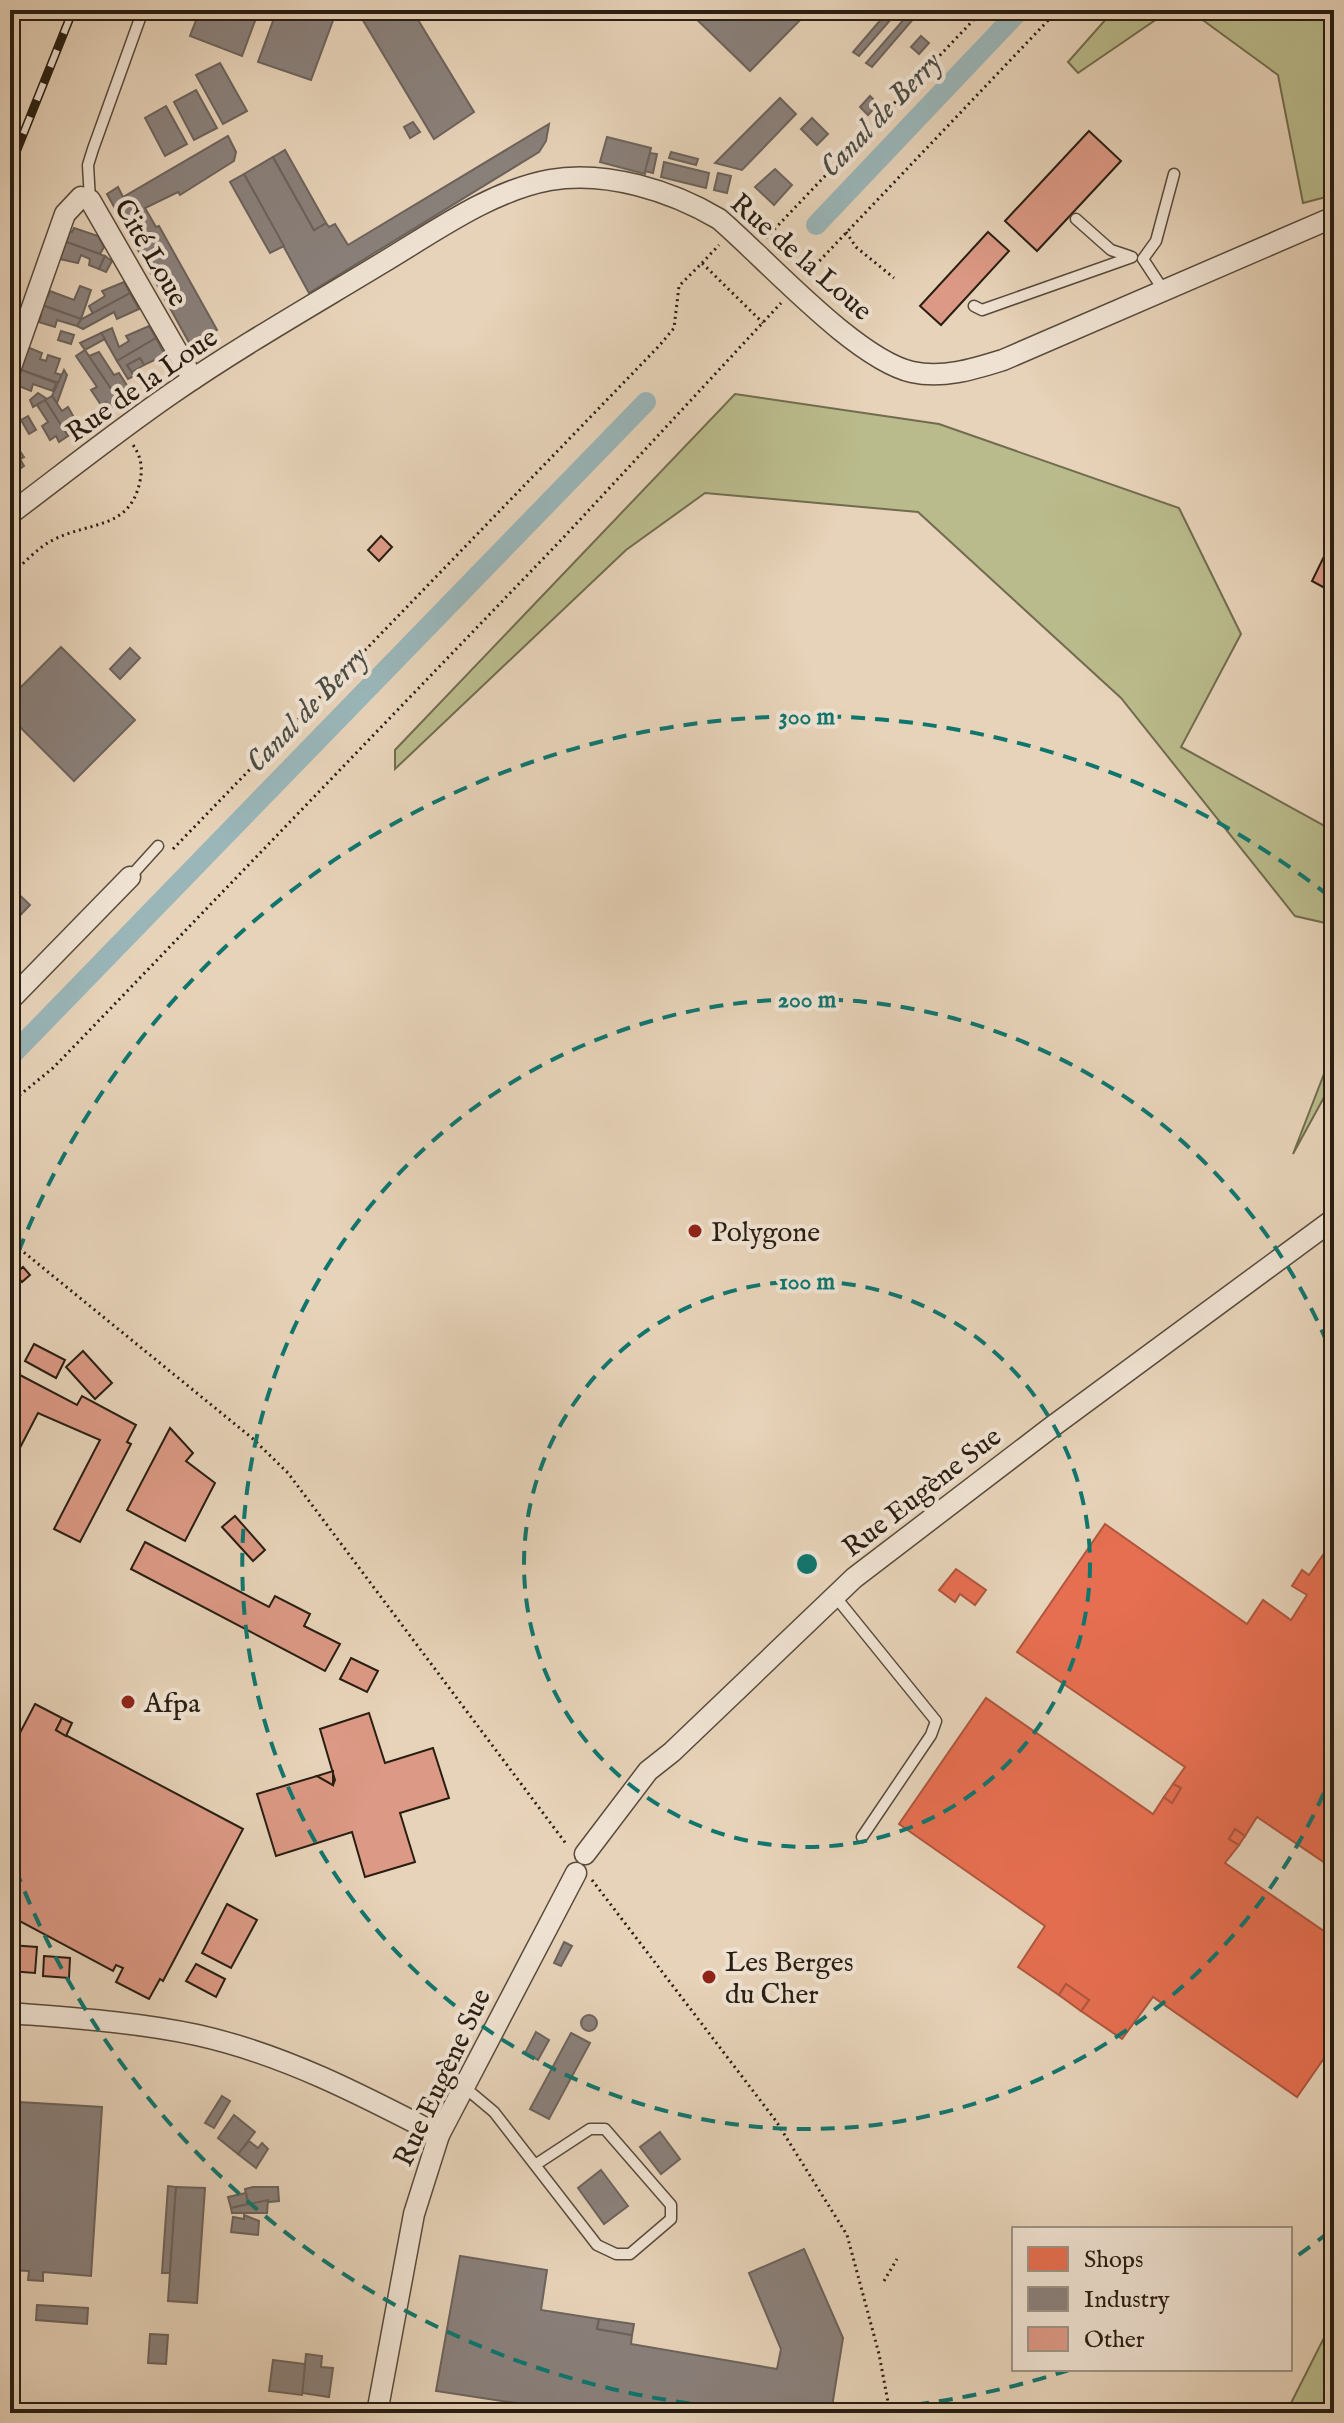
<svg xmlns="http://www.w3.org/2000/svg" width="1344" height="2423" font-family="'IM FELL English',serif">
<rect width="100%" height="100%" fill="#e7d3b9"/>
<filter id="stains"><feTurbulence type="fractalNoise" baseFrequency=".0025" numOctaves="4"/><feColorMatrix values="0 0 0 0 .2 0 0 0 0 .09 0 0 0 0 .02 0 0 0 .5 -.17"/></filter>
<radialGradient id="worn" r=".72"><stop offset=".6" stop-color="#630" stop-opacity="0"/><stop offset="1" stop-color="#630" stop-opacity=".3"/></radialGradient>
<g fill="#babb8c" stroke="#716c4f" stroke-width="2">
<path d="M1114,10H1170L1078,73L1068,62Z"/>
<path d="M1189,10H1334V195L1303,203L1278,75Z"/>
<path d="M735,394L939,424L1179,508L1241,634L1181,747L1334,831V925L1295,916L1121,698L918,512L705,493L626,550L395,769V750Z"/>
<path d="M1334,1048V1079L1293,1154Z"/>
<path d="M1334,2318V2413H1286Z"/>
</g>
<g fill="#e76f51" stroke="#ae573e" stroke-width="2">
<path d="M1105,1524L1247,1624L1263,1600L1291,1620L1307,1595L1292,1586L1302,1570L1309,1575L1330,1545L1334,1548V1869L1257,1817L1245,1836L1235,1829L1229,1839L1239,1845L1225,1863L1334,1938V2044L1297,2097L1153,1997L1122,2039L1081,2011L1089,2000L1066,1984L1059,1995L1018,1967L1045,1926L899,1824L986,1698L1153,1814L1164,1797L1172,1803L1181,1788L1173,1784L1185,1767L1017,1652Z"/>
<path d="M956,1569L986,1590L975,1605L960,1594L955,1602L939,1590Z"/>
<path d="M1173,1784L1181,1788L1172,1803L1164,1797Z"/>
<path d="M1235,1829L1245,1836L1239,1845L1229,1839Z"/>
<path d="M1066,1984L1089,2000L1081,2011L1059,1995Z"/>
</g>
<g fill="#8a817c" stroke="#6d635c" stroke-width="2">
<path d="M200,10H259L242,56L190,36Z"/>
<path d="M277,10H320L335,15L311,80L258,62Z"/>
<path d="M372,10H412L474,112L434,139L361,17Z"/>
<path d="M687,10H810L750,71Z"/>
<path d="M889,10H899L859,56L853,52Z"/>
<path d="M912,10H921L872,67L866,63Z"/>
<path d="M921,36L929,43L919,54L911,47Z"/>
<path d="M220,63L247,111L223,124L196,75Z"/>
<path d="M196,90L217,128L194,140L174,102Z"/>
<path d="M870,96L878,104L868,115L860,107Z"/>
<path d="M780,98L796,114L742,170L715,163Z"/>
<path d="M166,106L187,144L165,156L145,118Z"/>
<path d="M812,118L828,134L817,145L801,129Z"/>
<path d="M413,122L420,132L410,138L404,127Z"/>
<path d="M549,124L546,141L539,152L309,293L244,174L273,157L314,230L326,223L329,227L335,224L348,245Z"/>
<path d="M228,136L236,152L234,161L180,195L178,192L145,208L156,227L159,226L217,330L191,346L107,194L118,187L123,197Z"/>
<path d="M607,137L651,148L645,174L600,162Z"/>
<path d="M285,150L326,223L314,230L273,157Z"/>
<path d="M671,152L698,159L696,165L669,158Z"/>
<path d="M650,153L657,154L653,173L645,171Z"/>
<path d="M664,162L709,173L706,188L661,177Z"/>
<path d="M775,169L792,185L774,205L755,187Z"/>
<path d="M718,173L731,176L727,193L714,190Z"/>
<path d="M244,174L284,246L270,253L230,182Z"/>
<path d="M74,228L98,236L104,247L100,254L61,240L65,230L72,232Z"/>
<path d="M61,240L105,256L99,269L89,265L90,259L81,255L78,263L55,258Z"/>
<path d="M105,256L112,261L106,272L99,269Z"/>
<path d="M124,282L130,293L93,314L89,306L105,296L102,291Z"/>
<path d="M80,286L91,290L81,319L39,304L43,294L48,296L50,291L74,300Z"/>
<path d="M130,293L139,309L117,319L114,312L83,329L77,326L80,320Z"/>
<path d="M39,304L81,319L77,326L57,320L55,327L39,322L41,316L35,314Z"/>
<path d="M149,326L156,338L117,361L101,333L112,328L119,347L129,341L126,336Z"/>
<path d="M61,331L74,335L71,344L58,340Z"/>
<path d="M101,333L105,339L85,350L80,343Z"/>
<path d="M156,338L165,355L144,365L140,358L127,365L134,376L128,379L117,361Z"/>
<path d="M27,347L42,353L40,359L46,361L48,355L60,359L55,373L62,375L59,383L16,368Z"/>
<path d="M85,350L120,402L110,408L106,402L101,405L91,390L97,387L76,356Z"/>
<path d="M99,352L114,375L119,373L128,387L124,390L128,396L120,402L89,356Z"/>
<path d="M140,358L144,365L132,372L127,365Z"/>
<path d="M16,368L56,383L53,391L33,384L31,391L16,385L18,379L13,377Z"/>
<path d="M64,370L67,375L57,403L52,396Z"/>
<path d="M38,393L47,399L33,407L30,400Z"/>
<path d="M52,396L62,411L68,407L77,423L74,424L78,430L68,436L45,400Z"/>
<path d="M45,400L68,436L59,442L56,436L50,440L42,426L48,422L37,405Z"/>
<path d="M28,416L36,430L29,434L21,420Z"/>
<path d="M15,444L24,457L20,459L24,466L15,472L10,464V447Z"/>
<path d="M61,647L135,720L74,781L10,717V698Z"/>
<path d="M130,648L140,658L120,679L110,669Z"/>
<path d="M10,886L30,905L10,926Z"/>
<path d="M564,1942L572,1946L561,1966L554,1963Z"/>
<circle cx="589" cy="2023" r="8"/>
<path d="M536,2032L549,2040L538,2060L525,2053Z"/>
<path d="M571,2033L590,2043L549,2119L530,2109Z"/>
<path d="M222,2096L230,2101L214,2128L205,2123Z"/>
<path d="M19,2102L102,2107L91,2276L43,2272V2281L28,2280L29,2271L10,2270Z"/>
<path d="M234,2115L255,2132L238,2154L218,2138Z"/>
<path d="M660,2132L680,2159L661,2174L640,2147Z"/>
<path d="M249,2141L258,2148L262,2143L268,2149L256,2168L238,2154Z"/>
<path d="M601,2170L628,2206L604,2224L578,2188Z"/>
<path d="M168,2186L176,2187L170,2273H162Z"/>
<path d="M176,2187L205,2188L197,2303L168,2301Z"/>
<path d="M253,2187H278L279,2201L248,2204L245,2189Z"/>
<path d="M246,2193L248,2204L231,2208L228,2197Z"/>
<path d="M268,2200L267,2213H232L231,2208Z"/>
<path d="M244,2215L259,2221L258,2235L231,2232L233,2217L244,2219Z"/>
<path d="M804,2249L843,2338L831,2413H582L436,2391L460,2256L547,2270L541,2310L599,2319L597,2329L632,2335L631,2344L777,2369L781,2349L749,2273Z"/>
<path d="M37,2305L88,2308L87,2324L36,2320Z"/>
<path d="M599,2319L634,2324L632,2335L597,2329Z"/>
<path d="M150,2334L168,2335L166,2364L148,2363Z"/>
<path d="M306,2354L322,2356L321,2367L333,2368L329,2397L302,2393Z"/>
<path d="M273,2360L305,2364L302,2395L269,2391Z"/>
</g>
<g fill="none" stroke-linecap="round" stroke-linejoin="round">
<g stroke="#9ab6b9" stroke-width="20">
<path d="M816,225L1020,10"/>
<path d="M10,1057L646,402"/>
</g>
</g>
<g fill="#dc9985" stroke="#281e12" stroke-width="2">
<path d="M1089,131L1121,161L1037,251L1005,221Z"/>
<path d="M988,232L1009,251L941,325L920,306Z"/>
<path d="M381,536L392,547L379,561L368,550Z"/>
<path d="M1334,536V593L1312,581Z"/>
<path d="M23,1267L30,1275L22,1282L15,1274Z"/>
<path d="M34,1344L65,1360L56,1378L25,1361Z"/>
<path d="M83,1351L112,1383L95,1399L66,1367Z"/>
<path d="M18,1374L77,1405L82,1396L136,1425L127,1442L131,1444L80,1542L54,1529L100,1440L38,1413L10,1467V1390Z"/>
<path d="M170,1428L193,1453L186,1461L215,1483L185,1541L127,1510Z"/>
<path d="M235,1516L265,1550L253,1561L222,1527Z"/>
<path d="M145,1542L269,1607L275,1596L310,1614L304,1626L340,1644L325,1671L131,1569Z"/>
<path d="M351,1658L378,1671L367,1692L340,1679Z"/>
<path d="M35,1704L62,1718L56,1730L243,1829L163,1981L160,1979L149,1999L116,1982L123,1968L116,1965L113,1971L10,1916V1752Z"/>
<path d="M369,1713L385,1763L433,1748L449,1798L400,1813L415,1862L365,1877L352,1832L276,1856L257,1794L317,1776L333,1785L335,1780L320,1729Z"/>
<path d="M62,1718L72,1723L66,1736L56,1730Z"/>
<path d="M333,1771V1785L317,1776Z"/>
<path d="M227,1904L257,1920L231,1968L202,1953Z"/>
<path d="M10,1945L37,1947L35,1973L10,1971Z"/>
<path d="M44,1956L70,1958L69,1978L43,1976Z"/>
<path d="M196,1964L225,1979L216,1997L186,1981Z"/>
</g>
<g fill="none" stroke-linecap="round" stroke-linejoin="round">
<g stroke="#584b3c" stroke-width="13">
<g id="service">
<path d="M90,200L88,165L93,149L143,10"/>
<path d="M1076,219L1111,250L1129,256"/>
<path d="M1164,291L1143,259L1156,241L1174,174"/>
<path d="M974,306L982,310L1132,257"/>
<path d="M130,877L158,846"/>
<path d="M834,1595L936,1721L931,1735L862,1837"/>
<path d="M463,2086L494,2112L597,2245L616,2254H630L671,2219V2205L605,2129H590L535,2165"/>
</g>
</g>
<g stroke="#584b3c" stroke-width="23">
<g id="minor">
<path d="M10,370L65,214L81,197L90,200L193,379"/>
<path d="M10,514C63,474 116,432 171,394C239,347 311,306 382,263C434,232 490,191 550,180C606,170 672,191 719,219C766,259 855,359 912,372C943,379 974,369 1003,360L1334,217"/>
<path d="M10,1000L130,877"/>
<path d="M585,1854L648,1771L672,1752L854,1578L1049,1429L1334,1219"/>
<path d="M10,2013C72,2018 136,2022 197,2035C283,2054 362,2095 439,2135"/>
<path d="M377,2413L414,2214L439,2135L576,1873"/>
</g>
</g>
<g stroke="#281e12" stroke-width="3" stroke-dasharray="2 4" stroke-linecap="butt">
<path d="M846,232L856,247L894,278"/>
<path d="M766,238L983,10"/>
<path d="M702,263L719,245"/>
<path d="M807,274L1058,10"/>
<path d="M10,576C23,564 37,548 53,540C90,521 130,530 140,481C143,468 141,456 133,445"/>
<path d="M173,849L659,346L674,328L679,286L702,263L763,323"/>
<path d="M10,1103L53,1068L84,1036L563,538L781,303"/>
<path d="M10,1241L252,1438L288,1473L567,1845"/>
<path d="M592,1880L776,2121L847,2235L879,2354L890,2413"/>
<path d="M884,2281L897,2259"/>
</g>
<use href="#service" stroke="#efe2d2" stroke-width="10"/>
<use href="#minor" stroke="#efe2d2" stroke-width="20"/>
<g stroke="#281e12" stroke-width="9">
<path id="rail" d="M10,167L73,10"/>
</g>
<use href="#rail" stroke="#efe2d2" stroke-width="6" stroke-dasharray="18" stroke-linecap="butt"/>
</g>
<g fill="none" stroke="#0f766e" stroke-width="4" stroke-dasharray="14 10">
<circle cx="807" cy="1564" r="283"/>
<path d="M1333 1771A565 565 0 1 1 1333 1357"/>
<path d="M1329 2232A848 848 0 0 1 1293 2259M1069 2370A848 848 0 0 1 10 1854M10 1274A848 848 0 0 1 1329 896"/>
</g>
<g fill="#8f2418" stroke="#efe2d2" stroke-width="3">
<circle cx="695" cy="1231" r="8"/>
<circle cx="128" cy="1702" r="8"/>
<circle cx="709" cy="1977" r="8"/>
</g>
<g text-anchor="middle" stroke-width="8" stroke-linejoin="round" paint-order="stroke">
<g font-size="28" fill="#281e12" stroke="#efe2d2">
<text transform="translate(152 252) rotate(60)" y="10">Cité Loue</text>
<text transform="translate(802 256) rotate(41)" y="10">Rue de la Loue</text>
<text transform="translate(141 384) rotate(-35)" y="10">Rue de la Loue</text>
<text transform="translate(921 1491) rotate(-38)" y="10">Rue Eugène Sue</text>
<text transform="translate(441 2077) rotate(-65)" y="10">Rue Eugène Sue</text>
</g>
<g font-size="28" fill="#281e12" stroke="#efe2d2" text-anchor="start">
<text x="711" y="1241">Polygone</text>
<text x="144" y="1712">Afpa</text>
<text x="725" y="1971">Les Berges<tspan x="725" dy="32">du Cher</tspan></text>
</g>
<g font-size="30" font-style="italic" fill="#4a4c44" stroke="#efe2d2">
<text transform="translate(880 114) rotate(-46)" y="10">Canal de Berry</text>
<text transform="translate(306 709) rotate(-46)" y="10">Canal de Berry</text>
</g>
</g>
<circle cx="807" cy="1564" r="12" fill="#0f766e" stroke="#efe2d2" stroke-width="4"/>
<g font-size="24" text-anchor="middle" font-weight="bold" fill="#0f766e" stroke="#efe2d2" stroke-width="8" stroke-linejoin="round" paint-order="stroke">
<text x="807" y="724">300 m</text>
<text x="807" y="1007">200 m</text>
<text x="807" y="1289">100 m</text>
</g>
<rect width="1344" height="2423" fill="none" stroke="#e7d3b9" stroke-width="40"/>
<rect x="12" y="12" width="1320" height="2399" fill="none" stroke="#281e12" stroke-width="4"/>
<rect x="20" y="20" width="1304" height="2383" fill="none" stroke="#281e12" stroke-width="2"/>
<rect x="1012" y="2227" width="280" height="144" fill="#efe2d2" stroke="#9f9485" stroke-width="2"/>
<rect x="1028" y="2247" width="40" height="24" fill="#e76f51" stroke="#9f9485" stroke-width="2"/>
<text x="1084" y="2267" font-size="24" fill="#281e12">Shops</text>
<rect x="1028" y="2287" width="40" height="24" fill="#8a817c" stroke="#9f9485" stroke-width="2"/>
<text x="1084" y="2307" font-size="24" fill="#281e12">Industry</text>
<rect x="1028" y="2327" width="40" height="24" fill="#dc9985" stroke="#9f9485" stroke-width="2"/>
<text x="1084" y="2347" font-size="24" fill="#281e12">Other</text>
<rect width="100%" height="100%" filter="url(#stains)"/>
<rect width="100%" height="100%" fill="url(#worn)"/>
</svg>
